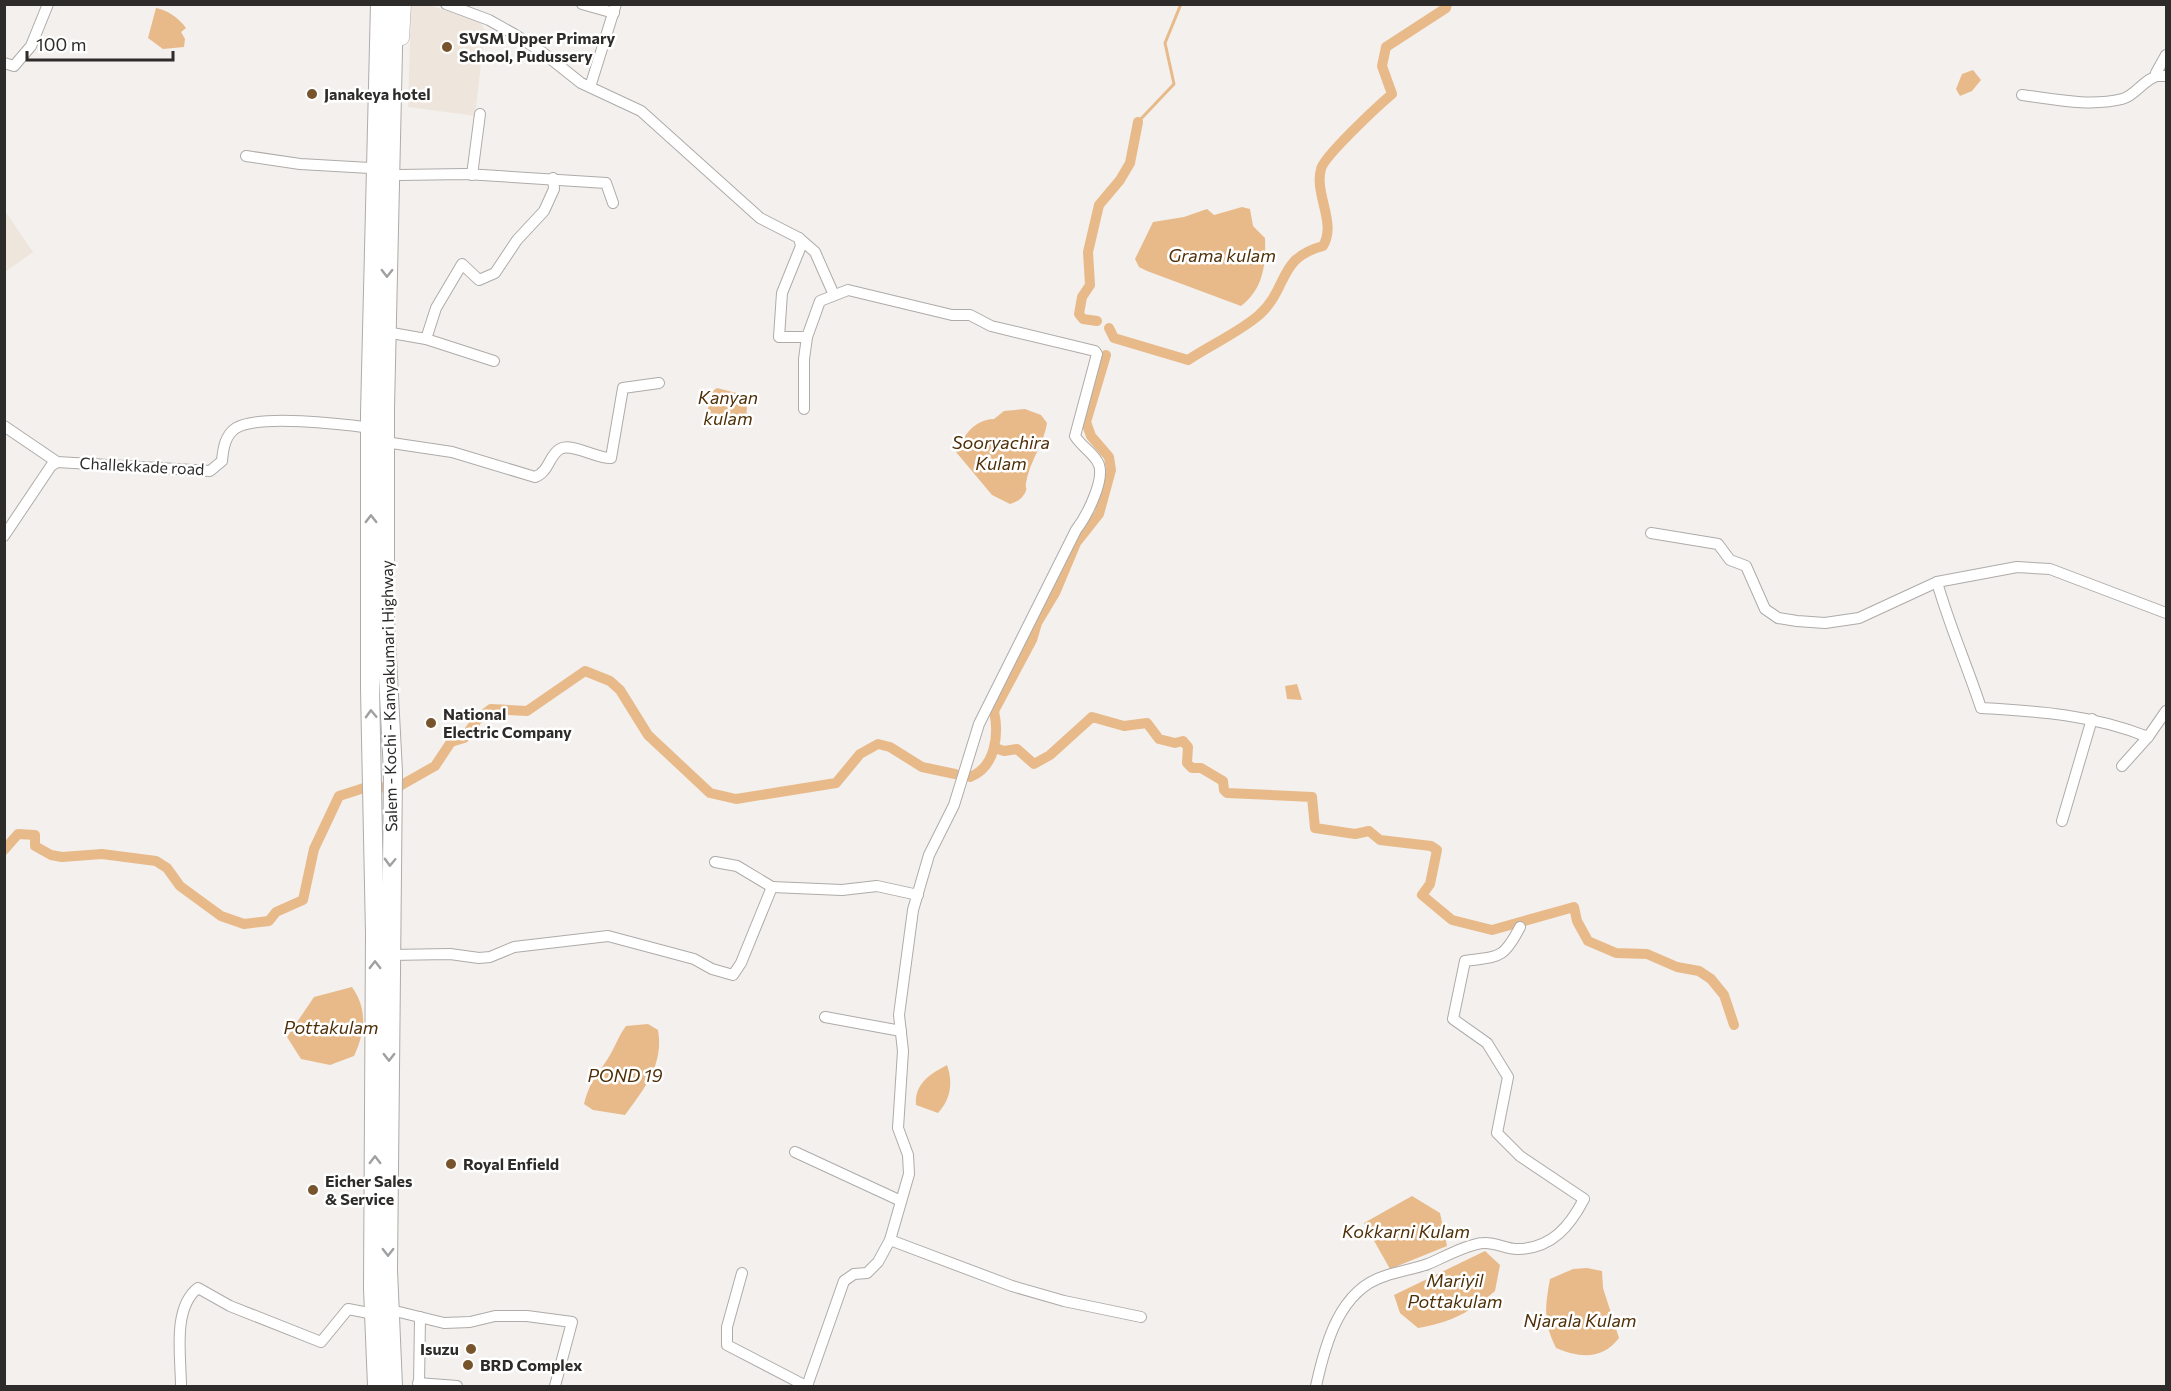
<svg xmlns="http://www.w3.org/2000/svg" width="2171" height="1391" font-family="Commissioner,sans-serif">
<rect width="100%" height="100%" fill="#f3f0ee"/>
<g fill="#eee6dd">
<path d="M411,5H429L479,21L485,30L475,116L408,107Z"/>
<path d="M5,211L33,252L5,272H4Z"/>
</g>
<g fill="#e8ba89">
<path d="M156,8C167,10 179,18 186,28L181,32L185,39L184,47L163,49L148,38Z"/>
<path d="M1973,70L1981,80L1972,91L1960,96L1956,89L1962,74Z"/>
<path d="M1242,207L1250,209L1253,226L1265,238C1266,266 1263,289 1241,306L1147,271L1139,267L1135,259L1153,222L1184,217L1207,209L1214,215Z"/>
<path d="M717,388L744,395L747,408L746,417L736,425L726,427L707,416L710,393Z"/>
<path d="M1025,409L1041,415L1047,423C1044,444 1029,462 1026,483C1025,490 1028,486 1025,493C1021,500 1016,502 1010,504L992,495L956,452C965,435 973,420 994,419L1004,411Z"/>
<path d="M1297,684L1302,700L1287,699L1285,686Z"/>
<path d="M352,987C368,1010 365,1032 354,1056L330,1065L301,1059L287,1037L314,997Z"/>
<path d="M648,1024L658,1030C664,1064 645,1088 625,1115L593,1110L584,1104C591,1078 597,1077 610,1055C616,1045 619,1035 626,1026Z"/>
<path d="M947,1065C953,1082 951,1099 938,1113L916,1105C914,1084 930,1074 947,1065Z"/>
<path d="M1412,1196L1440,1213L1447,1246L1390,1269L1364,1223Z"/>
<path d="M1485,1251L1500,1265L1495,1291C1471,1312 1449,1323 1418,1328L1400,1313L1394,1295Z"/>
<path d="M1587,1268L1602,1271L1603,1288L1619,1338C1602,1360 1580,1358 1556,1348C1543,1322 1545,1307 1550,1279L1573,1269Z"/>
</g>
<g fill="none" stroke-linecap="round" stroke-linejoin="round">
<path stroke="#e8ba89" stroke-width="3" d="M1138,122L1174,84L1165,43L1181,4"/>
<g stroke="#e8ba89" stroke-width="10">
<path d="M1097,321L1083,319L1079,314L1082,297L1090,285L1088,252L1099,205L1120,180L1130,163L1138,122"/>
<path d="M1109,328L1114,338L1188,360C1212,344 1238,333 1259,315C1289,288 1277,258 1323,246C1337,223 1314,194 1321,169C1324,156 1379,105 1392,94L1382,66L1386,47L1446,8L1447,4"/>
<path d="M995,748L1004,751L1017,749L1034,764L1050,755L1092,717L1124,726L1147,723L1159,739L1175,743L1183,741L1188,747L1187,763L1192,768H1201L1223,781L1224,790L1227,793L1312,797L1315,828L1355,834L1369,831L1380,840L1431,846L1437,850L1430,884L1422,895L1452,920L1492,930L1574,907L1577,921L1588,941L1616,953L1647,954L1677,967L1699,971L1711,979L1724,995L1734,1025"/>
<path d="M970,777C996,767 999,734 994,711L1032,640L1037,623L1055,593L1076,543L1099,514L1111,470L1109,457L1091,436L1086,422L1106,355"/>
<path d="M4,850L18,834L35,835V846L51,855L62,857L102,854L156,861L167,868L180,886L221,916L244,924L269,921L276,912L303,900L314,849L339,796L364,788L398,787L435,766L451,742L464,738L477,720L491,709L527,711L585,671L610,681L620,690L648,735L710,793L736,799L836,783L860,754L878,744L890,747L922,767L955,774"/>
</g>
<g stroke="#aeaba9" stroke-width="12">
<g id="street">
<path d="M446,4L489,20L514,34L542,52L581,83L641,111L760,218L799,238L801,246L782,293L779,337H807"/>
<path d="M582,4L614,13"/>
<path d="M2166,55L2156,73L2157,76H2166"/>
<path d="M4,63L14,66L31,46L48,4"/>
<path d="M590,87L616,4"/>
<path d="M2022,95C2054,99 2089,107 2122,99C2135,96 2143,80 2157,76"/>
<path d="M246,156L300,164L370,168"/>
<path d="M398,175L466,174L606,183L613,203"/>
<path d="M472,175L480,114"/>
<path d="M799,238L815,252L834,295"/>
<path d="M386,332L426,339L436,308L462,264L479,280L495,273L517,240L544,211L554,189L553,178"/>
<path d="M426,339L494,361"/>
<path d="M804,409V359L807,337L820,301L848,290L952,315H970L991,326L1095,351L1097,354L1075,436C1081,446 1091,451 1097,461C1108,476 1086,517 1076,530L979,724L954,805L929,855L913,910L899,1015L903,1051L898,1128L908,1155L909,1174L890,1240L878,1262L867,1273L854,1274L844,1281L807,1386"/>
<path d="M4,426L57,462L210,471L222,461C223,449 225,435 236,428C259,414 342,424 371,428"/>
<path d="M385,442L452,452L535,477C549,472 549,455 560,449C571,442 597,459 611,458L623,388L659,383"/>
<path d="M1651,533L1718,544L1730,560L1746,566L1765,609L1778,618L1797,621L1825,623L1859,618L1937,582L2017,567L2050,569L2166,613"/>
<path d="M4,536L51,466L57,462"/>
<path d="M1937,582C1949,625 1967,665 1981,708C2038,711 2094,715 2148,737"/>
<path d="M2122,766L2148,737L2166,711"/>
<path d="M2062,821L2092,719"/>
<path d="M772,887L842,890L877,886L918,895"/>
<path d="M389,955L450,954L479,958L490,957L514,947L608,936L694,959L712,969L733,975L741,963L772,887L737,866L715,862"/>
<path d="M825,1017L901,1031"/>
<path d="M795,1152L901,1201"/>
<path d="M890,1240L1012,1286L1064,1301L1141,1317"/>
<path d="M742,1273L727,1327V1345L806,1386"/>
<path d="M391,1310L444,1323L470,1322L495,1316H527L572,1322L555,1386"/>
<path d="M418,1383L457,1386"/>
<path d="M181,1386C181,1357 172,1308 198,1288L230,1306L321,1342L348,1309L374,1314"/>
<path d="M419,1386L420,1317"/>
<path d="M1316,1386C1325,1345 1339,1290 1385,1276C1399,1271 1414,1269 1428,1264C1442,1258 1470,1243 1484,1243C1495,1242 1508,1250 1519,1249C1552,1248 1570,1226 1584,1199L1520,1156L1497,1133L1508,1077L1487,1043L1453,1019L1465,961C1499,956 1503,960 1520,927"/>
</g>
</g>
<g stroke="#aeaba9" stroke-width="15">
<path id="secondary" d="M402,38L404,4"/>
</g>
<g stroke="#aeaba9" stroke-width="20">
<g id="highway">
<path d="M377,1386L373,1288L375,934L370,689V414L380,4"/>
<path d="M393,1386L388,1270L393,772L385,619V408L394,4"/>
</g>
</g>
<use href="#street" stroke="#fff" stroke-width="10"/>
<use href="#secondary" stroke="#fff" stroke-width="14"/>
<use href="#highway" stroke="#fff" stroke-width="18"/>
</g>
<defs><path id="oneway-chevron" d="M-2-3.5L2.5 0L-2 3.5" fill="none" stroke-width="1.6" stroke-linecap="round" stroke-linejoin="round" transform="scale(1.5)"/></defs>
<g stroke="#a0a0a0">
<use href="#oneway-chevron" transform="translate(387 273) rotate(91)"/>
<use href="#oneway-chevron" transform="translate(371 519) rotate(-90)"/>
<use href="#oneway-chevron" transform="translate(371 714) rotate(-92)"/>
<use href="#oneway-chevron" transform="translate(390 862) rotate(92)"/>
<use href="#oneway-chevron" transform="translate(375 965) rotate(-90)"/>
<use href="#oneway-chevron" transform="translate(389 1057) rotate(90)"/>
<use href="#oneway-chevron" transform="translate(375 1160) rotate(-90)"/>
<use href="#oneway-chevron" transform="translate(388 1252) rotate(90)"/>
</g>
<g fill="#78542d" stroke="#fff" stroke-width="2">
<circle cx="447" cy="47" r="6"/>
<circle cx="312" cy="94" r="6"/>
<circle cx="431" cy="723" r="6"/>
<circle cx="451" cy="1164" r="6"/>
<circle cx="313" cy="1190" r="6"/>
<circle cx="471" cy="1349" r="6"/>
<circle cx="468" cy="1365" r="6"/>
</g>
<g text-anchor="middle" stroke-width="5" stroke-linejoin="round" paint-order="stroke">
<g font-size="16" font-weight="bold" fill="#2d2c2b" stroke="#fff" text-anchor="start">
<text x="459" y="44">SVSM Upper Primary<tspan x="459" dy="18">School, Pudussery</tspan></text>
<text x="324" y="100">Janakeya hotel</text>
<text x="443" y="720">National<tspan x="443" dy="18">Electric Company</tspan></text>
<text x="463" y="1170">Royal Enfield</text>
<text x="325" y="1187">Eicher Sales<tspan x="325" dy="18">&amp; Service</tspan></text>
<text x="459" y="1355" text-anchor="end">Isuzu</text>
<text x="480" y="1371">BRD Complex</text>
</g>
<g font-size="16" fill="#2d2c2b" stroke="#fff">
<text transform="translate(142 466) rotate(3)" y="6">Challekkade road</text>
<text transform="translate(389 696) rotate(-91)" y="6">Salem - Kochi - Kanyakumari Highway</text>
</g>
<g font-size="18" font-style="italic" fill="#4e2f07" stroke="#fff">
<text x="1222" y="262">Grama kulam</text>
<text x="728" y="404">Kanyan<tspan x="728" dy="21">kulam</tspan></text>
<text x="1001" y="449">Sooryachira<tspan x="1001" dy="21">Kulam</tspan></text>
<text x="331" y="1034">Pottakulam</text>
<text x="625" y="1082">POND 19</text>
<text x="1406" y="1238">Kokkarni Kulam</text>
<text x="1455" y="1287">Mariyil<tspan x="1455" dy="21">Pottakulam</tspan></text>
<text x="1580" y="1327">Njarala Kulam</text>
</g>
</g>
<rect width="2171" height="1391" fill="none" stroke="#2d2c2b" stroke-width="12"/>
<path d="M27 51v9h146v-9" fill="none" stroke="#2d2c2b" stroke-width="3"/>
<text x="36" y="51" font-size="18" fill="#2d2c2b" stroke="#ffffff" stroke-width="4.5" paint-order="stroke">100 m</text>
</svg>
